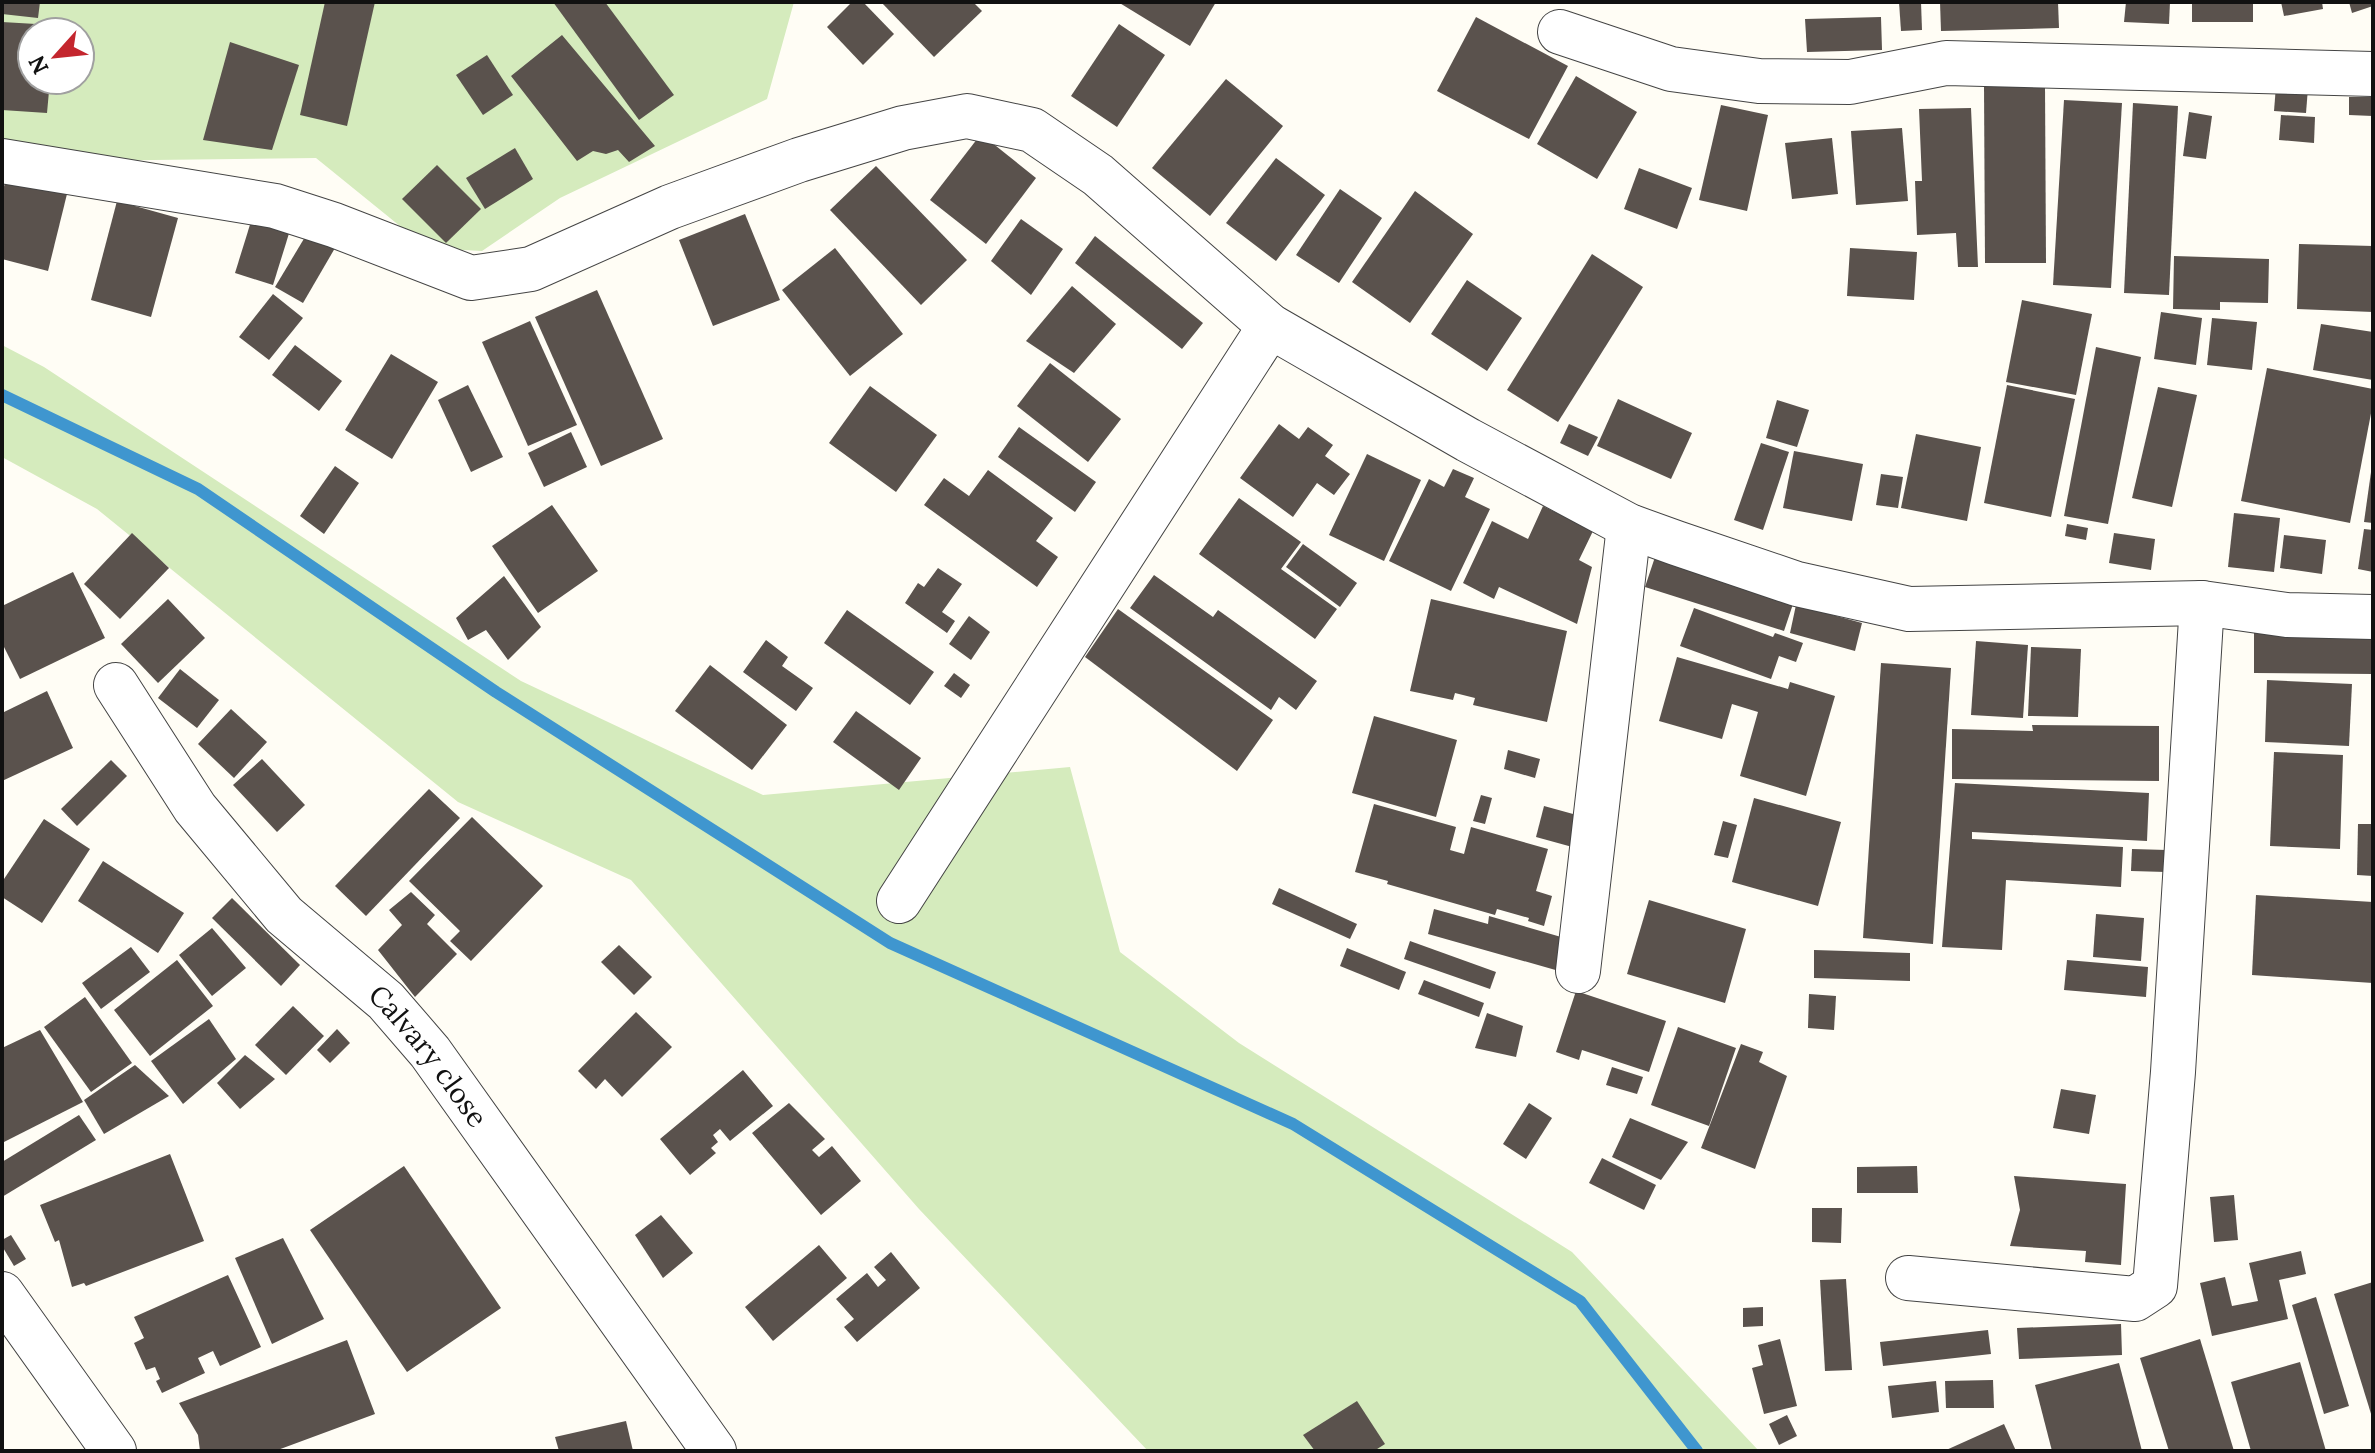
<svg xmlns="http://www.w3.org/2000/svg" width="2375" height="1453" font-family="Lora,serif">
<rect width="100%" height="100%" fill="#fffdf5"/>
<g fill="#d5ebbd" fill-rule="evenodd">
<path d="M2,2H794L767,99L560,198L482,251L427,248L316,158L71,161L2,152ZM32,32H80V80H32Z"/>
<path d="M2,345L44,367L521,681L763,795L1070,767L1120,952L1239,1043L1572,1252L1759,1451H1148L919,1209L631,880L458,802L97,509L2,457Z"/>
</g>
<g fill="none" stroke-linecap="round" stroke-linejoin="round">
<path stroke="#3f96cf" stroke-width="12" d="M2,395L198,489L496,692L890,943L1293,1124L1580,1301L1697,1451"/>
</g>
<g fill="#5a524d">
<path d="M4,2H40L38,18L2,14Z"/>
<path d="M325,2H375L347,126L300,115Z"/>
<path d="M553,2H605L674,95L639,120Z"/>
<path d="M852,2H863L894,34L863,65L827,27Z"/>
<path d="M881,2H973L982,11L934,57Z"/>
<path d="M1118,2H1216L1190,46Z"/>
<path d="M1899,2H1921L1922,30L1901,31Z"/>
<path d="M1940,2H2058L2059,28L1941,31Z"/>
<path d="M2126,2H2170L2169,24L2124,22Z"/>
<rect x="2192" y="2" width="61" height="20"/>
<path d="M2281,2H2322L2323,9L2284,16Z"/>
<path d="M2349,2H2373V6L2352,13Z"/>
<path d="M1476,17L1568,66L1529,139L1437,91Z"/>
<path d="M1881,17L1882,50L1807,52L1805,19Z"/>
<path d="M2,22L53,25V32H32V80H50L47,113L2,110Z"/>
<path d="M1119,24L1165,55L1117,127L1071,96Z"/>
<path d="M562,35L655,146L629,162L618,150L606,154L593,151L577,161L511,76Z"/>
<path d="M230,42L299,65L272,150L203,140Z"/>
<path d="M487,55L513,95L483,115L456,75Z"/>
<path d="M1576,76L1637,112L1597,179L1537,144Z"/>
<path d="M1226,79L1283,126L1210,216L1152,168Z"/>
<path d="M1984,86H2045L2046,263H1985Z"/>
<path d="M2276,86L2308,88L2306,113L2274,111Z"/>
<path d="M2349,97H2373V116L2349,115Z"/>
<path d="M2064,100L2122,103L2111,288L2053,285Z"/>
<path d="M2133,103L2178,106L2169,295L2124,293Z"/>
<path d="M1721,105L1768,115L1747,211L1699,200Z"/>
<path d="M1971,108L1978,267H1958L1956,233L1917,235L1915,181H1922L1919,109Z"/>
<path d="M2189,112L2212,116L2206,159L2183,156Z"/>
<path d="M2281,115L2315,117L2314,143L2279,140Z"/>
<path d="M1902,128L1908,201L1856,205L1851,131Z"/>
<path d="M981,134L1036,178L986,244L930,200Z"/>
<path d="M1832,138L1838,194L1792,199L1785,143Z"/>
<path d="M515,148L533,179L485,209L466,178Z"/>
<path d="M1276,158L1325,195L1276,261L1226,223Z"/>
<path d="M437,165L481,209L446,243L402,199Z"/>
<path d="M876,166L967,260L921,305L830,210Z"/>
<path d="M1639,168L1692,188L1677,229L1624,209Z"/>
<path d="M6,179L67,194L48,271L2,259V194Z"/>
<path d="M1340,189L1382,218L1339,283L1296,255Z"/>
<path d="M1415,191L1473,234L1410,323L1352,282Z"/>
<path d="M117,201L178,218L151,317L91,300Z"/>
<path d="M745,214L780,300L713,326L679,240Z"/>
<path d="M253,215L291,227L273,285L235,273Z"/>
<path d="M1021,219L1063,249L1031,295L991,261Z"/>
<path d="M308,232L335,248L303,303L275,287Z"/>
<path d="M1095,236L1203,323L1182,349L1075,263Z"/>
<path d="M2299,244L2373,246V312L2297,309Z"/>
<path d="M835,248L903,334L850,376L782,290Z"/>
<path d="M1850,248L1917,252L1914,300L1847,296Z"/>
<path d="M1592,254L1643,287L1558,422L1507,390Z"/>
<path d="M2174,256L2269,259L2268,303L2220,302V310L2173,309Z"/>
<path d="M1467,280L1522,318L1487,371L1431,334Z"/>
<path d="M1072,286L1116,324L1074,373L1026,341Z"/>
<path d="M597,290L663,439L601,466L535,317Z"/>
<path d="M273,294L303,318L269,360L239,337Z"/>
<path d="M2022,300L2092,314L2076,395L2006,382Z"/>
<path d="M2161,312L2202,318L2196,365L2154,359Z"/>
<path d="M2212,318L2257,322L2252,370L2207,365Z"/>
<path d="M530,321L577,425L528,446L482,342Z"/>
<path d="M2321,324L2373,332V380L2313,370Z"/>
<path d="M295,345L342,381L319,411L272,375Z"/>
<path d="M2096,347L2141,357L2108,524L2064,516Z"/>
<path d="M391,354L438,382L392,459L345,430Z"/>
<path d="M1050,363L1121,419L1088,462L1017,406Z"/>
<path d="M2267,368L2373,389V403L2350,523L2241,501Z"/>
<path d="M468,385L503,457L471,472L438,400Z"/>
<path d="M2007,385L2075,399L2051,517L1984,503Z"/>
<path d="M870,386L937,435L896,492L829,443Z"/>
<path d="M2158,387L2197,395L2172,507L2132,498Z"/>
<path d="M1618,399L1692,433L1671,479L1597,446Z"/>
<path d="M1777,400L1809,410L1797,447L1766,438Z"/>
<path d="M1279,424L1299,439L1308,427L1333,445L1325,456L1350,474L1334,495L1317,483L1293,517L1240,478Z"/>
<path d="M1569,424L1598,437L1588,456L1560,443Z"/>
<path d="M1019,427L1096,482L1075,512L998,457Z"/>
<path d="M571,432L587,467L544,487L528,453Z"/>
<path d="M1916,434L1981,447L1967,521L1901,508Z"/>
<path d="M1761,443L1789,452L1763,530L1734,520Z"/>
<path d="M1794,451L1863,464L1852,521L1783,508Z"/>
<path d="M1367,454L1421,480L1384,561L1329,535Z"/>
<path d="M335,466L359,483L324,534L300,516Z"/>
<path d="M1453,469L1474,478L1465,497L1490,509L1451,591L1389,561L1429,479L1444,487Z"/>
<path d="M988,470L1053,518L1036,541L1058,557L1037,587L924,505L944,478L969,496Z"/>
<path d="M2371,472H2373V523L2364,522Z"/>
<path d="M1881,474L1903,477L1898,508L1876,505Z"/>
<path d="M1239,498L1301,542L1281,569L1337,609L1315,639L1199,554Z"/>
<path d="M552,505L598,571L538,613L492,546Z"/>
<path d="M1543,506L1593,531L1579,560L1592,567L1577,624L1499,587L1494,599L1463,583L1492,521L1528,539Z"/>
<path d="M2234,513L2280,518L2274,572L2228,567Z"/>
<path d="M2067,524L2088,528L2086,540L2065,536Z"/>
<path d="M2364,529L2373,530V572L2358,569Z"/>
<path d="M132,533L169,568L120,619L84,584Z"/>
<path d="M2114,533L2155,539L2151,570L2109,563Z"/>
<path d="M2284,535L2326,540L2322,574L2280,568Z"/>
<path d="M1303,544L1357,583L1340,607L1286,567Z"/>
<path d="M1655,557L1794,601L1784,631L1645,587Z"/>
<path d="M938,568L962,584L942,612L955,621L947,633L905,603L918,583L924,587Z"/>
<path d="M73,572L105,638L20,679L2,643V606Z"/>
<path d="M1154,575L1213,617L1218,610L1317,681L1296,710L1279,697L1271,710L1130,608Z"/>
<path d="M504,576L541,627L508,660L486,630L468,640L456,618Z"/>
<path d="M168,599L205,638L158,683L121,644Z"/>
<path d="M1431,599L1567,631L1547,722L1473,705L1475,698L1455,693L1453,700L1410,691Z"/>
<path d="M1796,605L1862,623L1855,651L1790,633Z"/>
<path d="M1694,608L1773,637L1775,633L1803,643L1796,662L1779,656L1771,679L1680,646Z"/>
<path d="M1118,609L1273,720L1237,771L1085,657Z"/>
<path d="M847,610L934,672L910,705L824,643Z"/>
<path d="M969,616L990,632L971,660L949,644Z"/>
<path d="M2254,623H2373V674L2254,673Z"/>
<path d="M766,640L788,657L782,666L813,688L796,711L743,672Z"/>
<path d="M1976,641L2028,645L2023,718L1971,715Z"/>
<path d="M2031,647L2081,649L2078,717L2028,716Z"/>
<path d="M1677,657L1788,689L1790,682L1835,696L1806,796L1740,776L1758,712L1732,704L1722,739L1659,721Z"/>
<path d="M1881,663L1951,668L1933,944L1863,938Z"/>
<path d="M710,665L787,725L752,770L675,711Z"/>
<path d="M180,669L219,700L197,728L158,698Z"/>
<path d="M954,673L970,685L961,698L944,686Z"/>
<path d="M2267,680L2352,684L2349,746L2265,742Z"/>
<path d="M47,691L73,748L2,781V713Z"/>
<path d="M231,709L267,742L234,778L198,744Z"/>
<path d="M856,711L921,758L899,790L833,742Z"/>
<path d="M1374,716L1457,740L1436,817L1352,793Z"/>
<path d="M2032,725L2159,726V781L1952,779V729L2033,731Z"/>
<path d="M1508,750L1540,759L1535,778L1504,769Z"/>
<path d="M2274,752L2343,755L2340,849L2270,846Z"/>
<path d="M262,759L305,805L277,832L233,785Z"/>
<path d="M111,760L127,776L77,826L61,809Z"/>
<path d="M1955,783L2149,793L2147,841L1972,832V839L2123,847L2121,887L2006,880L2002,950L1942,947Z"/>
<path d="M429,789L460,818L366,916L335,886Z"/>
<path d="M1481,795L1492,798L1485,824L1473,821Z"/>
<path d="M1754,798L1841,822L1818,906L1732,882Z"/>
<path d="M1374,804L1456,827L1450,850L1464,854L1471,827L1548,849L1536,891L1552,896L1544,926L1528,921L1529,918L1497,909L1495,915L1387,884L1388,881L1355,872Z"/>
<path d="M1544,806L1584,817L1576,848L1536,837Z"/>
<path d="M472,817L543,886L471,961L450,941L460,931L409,881Z"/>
<path d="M44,819L90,849L42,923L2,897V882Z"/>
<path d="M1723,821L1737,825L1728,858L1714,855Z"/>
<path d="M2358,824H2373V876L2357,875Z"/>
<path d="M2132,849L2167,850L2166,872L2131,871Z"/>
<path d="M103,861L184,913L158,953L78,901Z"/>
<path d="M1279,888L1357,924L1350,939L1272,904Z"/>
<path d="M411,892L435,915L427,924L457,954L415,997L378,950L402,925L389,910Z"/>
<path d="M2256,895L2373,902V983L2252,975Z"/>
<path d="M232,898L300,965L281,986L212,918Z"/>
<path d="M1649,900L1746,929L1725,1003L1627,974Z"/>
<path d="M1434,909L1488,924L1489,916L1568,939L1559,971L1428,934Z"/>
<path d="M2096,914L2144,918L2141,961L2093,957Z"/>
<path d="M212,928L246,968L212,996L179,955Z"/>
<path d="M1410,941L1496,972L1490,989L1404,959Z"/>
<path d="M619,945L652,977L634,995L601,962Z"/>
<path d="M131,947L150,972L101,1009L82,983Z"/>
<path d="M1347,948L1406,972L1399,990L1340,966Z"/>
<path d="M1814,950L1910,953V981L1814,978Z"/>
<path d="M177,960L213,1006L150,1056L114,1010Z"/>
<path d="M2067,960L2148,967L2146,997L2064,990Z"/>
<path d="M1424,980L1484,1003L1479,1017L1418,994Z"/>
<path d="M1576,991L1666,1021L1649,1072L1582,1050L1579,1060L1556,1052Z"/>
<path d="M1809,994L1836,996L1834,1030L1808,1028Z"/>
<path d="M85,997L132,1063L91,1092L44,1027Z"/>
<path d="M293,1006L324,1036L286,1075L255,1045Z"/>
<path d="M636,1012L672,1047L622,1097L605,1079L596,1089L578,1071Z"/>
<path d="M1487,1013L1523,1026L1516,1057L1475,1048Z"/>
<path d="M209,1019L236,1059L183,1104L151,1061Z"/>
<path d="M1678,1027L1736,1048L1709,1126L1651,1105Z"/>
<path d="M337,1029L350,1043L330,1063L317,1050Z"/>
<path d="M40,1030L83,1102L2,1143V1048Z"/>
<path d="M1741,1044L1763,1052L1759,1062L1787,1076L1755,1169L1701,1148Z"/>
<path d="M245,1055L275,1079L240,1109L217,1083Z"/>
<path d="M135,1065L169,1096L104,1134L84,1100Z"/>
<path d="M1612,1067L1643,1077L1637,1094L1606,1085Z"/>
<path d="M743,1070L773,1106L730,1141L720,1129L713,1135L718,1142L711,1148L716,1153L690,1175L660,1139Z"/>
<path d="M2061,1089L2096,1095L2089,1134L2053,1128Z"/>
<path d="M789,1103L825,1139L812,1150L819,1157L832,1146L861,1181L821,1215L752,1133Z"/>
<path d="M1529,1103L1552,1118L1526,1159L1503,1144Z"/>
<path d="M79,1115L96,1140L2,1197V1162Z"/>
<path d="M1630,1118L1688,1142L1661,1180L1612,1157Z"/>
<path d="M170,1154L204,1241L86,1286L84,1283L72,1287L59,1240L55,1242L40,1205Z"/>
<path d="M1602,1158L1656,1185L1644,1210L1589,1183Z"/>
<path d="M404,1166L501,1308L407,1372L310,1230Z"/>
<path d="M1917,1166L1918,1193H1857V1167Z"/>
<path d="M2014,1176L2126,1184L2121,1265L2085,1262L2086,1251L2010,1246L2020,1210Z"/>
<path d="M2234,1195L2238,1240L2214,1242L2210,1197Z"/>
<path d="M1812,1208H1842L1841,1243L1812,1242Z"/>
<path d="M661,1215L693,1253L663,1278L635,1235Z"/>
<path d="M11,1235L26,1259L14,1266L2,1246V1240Z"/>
<path d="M283,1238L324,1319L272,1344L235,1258Z"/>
<path d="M819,1245L847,1278L773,1341L745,1307Z"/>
<path d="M2301,1251L2306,1274L2279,1280L2288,1319L2212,1336L2200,1283L2225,1277L2232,1306L2258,1301L2249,1263Z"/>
<path d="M891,1252L920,1288L857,1342L844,1327L854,1319L836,1299L867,1273L878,1287L886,1280L874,1267Z"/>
<path d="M228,1275L261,1347L220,1366L213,1351L198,1358L205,1373L162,1393L156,1381L160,1379L155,1367L146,1370L134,1343L144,1338L134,1317Z"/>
<path d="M1846,1279L1852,1370L1825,1371L1820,1280Z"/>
<path d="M2373,1282V1417H2372L2334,1294Z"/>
<path d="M2316,1297L2349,1406L2324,1414L2292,1305Z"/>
<path d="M1763,1307V1326L1743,1327V1308Z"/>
<path d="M2121,1324L2122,1355L2019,1359L2017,1328Z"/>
<path d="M1988,1330L1991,1354L1883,1366L1880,1342Z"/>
<path d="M1780,1339L1797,1406L1764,1414L1752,1368L1763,1365L1758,1345Z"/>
<path d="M2200,1339L2234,1451H2169L2140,1358Z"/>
<path d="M347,1340L375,1414L275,1451H200L198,1435L179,1403Z"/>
<path d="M2300,1362L2326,1451H2251L2231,1382Z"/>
<path d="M2119,1363L2142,1451H2052L2035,1385Z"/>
<path d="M1993,1380L1994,1408H1946L1945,1381Z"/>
<path d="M1936,1381L1939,1412L1892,1418L1888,1386Z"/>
<path d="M1357,1401L1385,1444L1374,1451H1315L1303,1435Z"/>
<path d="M1787,1415L1797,1436L1779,1445L1769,1424Z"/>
<path d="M626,1421L633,1451H559L555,1437Z"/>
<path d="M2004,1424L2016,1451H1944Z"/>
</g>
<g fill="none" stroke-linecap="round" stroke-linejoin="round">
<g stroke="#444" stroke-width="46">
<g id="minor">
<path d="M1560,32L1671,69L1759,81L1850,82L1946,63L2373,74"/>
<path d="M2,161L275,206L334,225L471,278L531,269L670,207L799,160L903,128L967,116L1032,130L1098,175L1270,326L1468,440L1629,526L1676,543L1797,584L1909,609L2202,603L2287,615L2373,617"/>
<path id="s1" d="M116,685L195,808L284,915L386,1001L430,1052L714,1451"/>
<path d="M899,901L1270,326"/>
<path d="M1578,971L1629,526"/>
<path d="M1908,1278L2135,1299L2155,1286L2173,1072L2202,603"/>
<path d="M2,1294L114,1451"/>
</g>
</g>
<use href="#minor" stroke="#fff" stroke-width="44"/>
</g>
<g text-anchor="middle" stroke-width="8" stroke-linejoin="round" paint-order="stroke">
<g font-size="28" fill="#111" stroke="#fff">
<text dy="10" stroke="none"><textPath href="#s1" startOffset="488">Calvary close</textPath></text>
</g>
</g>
<rect width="2375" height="1453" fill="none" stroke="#111111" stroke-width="8"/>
<g transform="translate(56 56) rotate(243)"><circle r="38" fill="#ffffff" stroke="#a0a0a0" stroke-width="2"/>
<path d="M0-6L14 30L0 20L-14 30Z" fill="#c4262e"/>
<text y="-12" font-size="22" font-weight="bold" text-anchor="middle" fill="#111111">N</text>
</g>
</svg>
